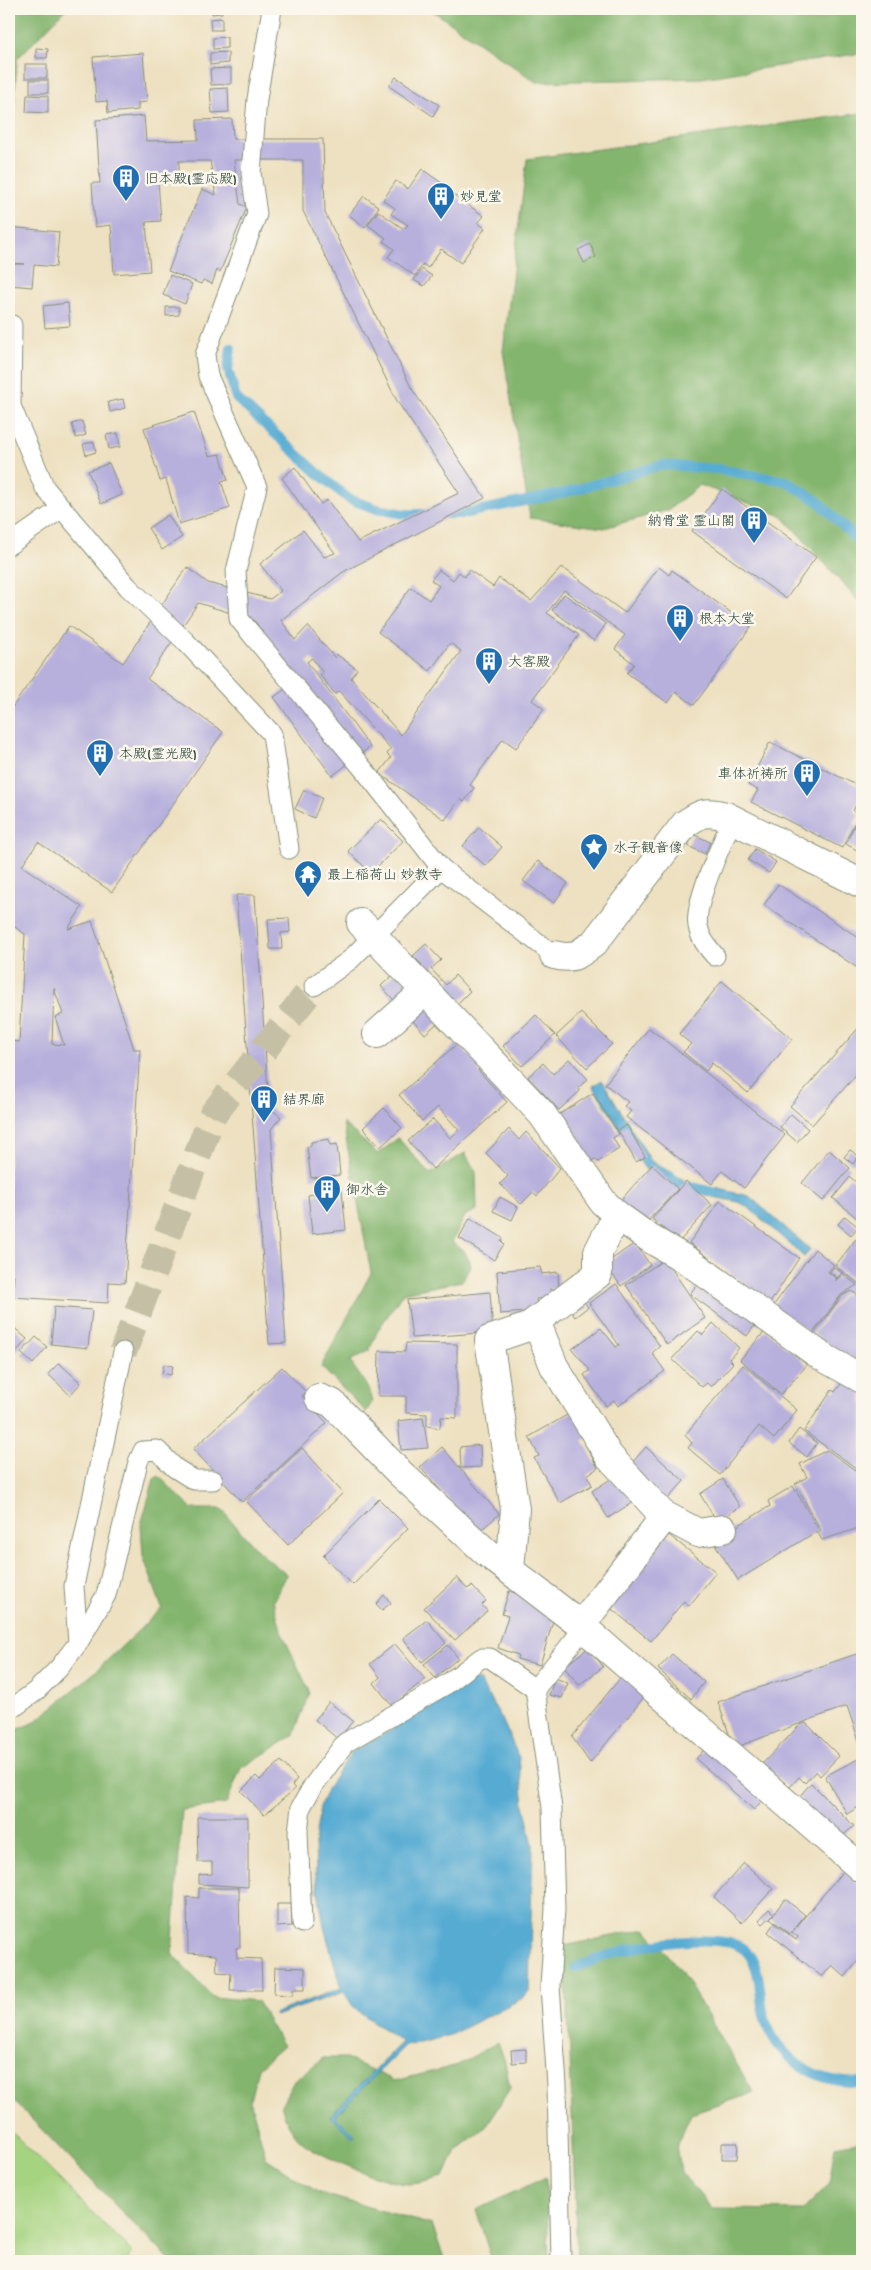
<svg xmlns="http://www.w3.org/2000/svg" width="871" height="2270" font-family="'Gochi Hand','Klee One',sans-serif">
<rect width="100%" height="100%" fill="#fbf7ec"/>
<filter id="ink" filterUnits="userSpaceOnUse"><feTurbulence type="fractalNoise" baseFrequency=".02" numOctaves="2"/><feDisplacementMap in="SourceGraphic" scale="10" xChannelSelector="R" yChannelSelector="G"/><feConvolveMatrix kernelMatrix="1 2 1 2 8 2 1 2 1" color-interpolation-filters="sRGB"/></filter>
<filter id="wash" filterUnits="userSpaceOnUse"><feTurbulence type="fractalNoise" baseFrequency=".0096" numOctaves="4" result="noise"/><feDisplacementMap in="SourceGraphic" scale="20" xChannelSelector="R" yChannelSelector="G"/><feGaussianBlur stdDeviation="1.12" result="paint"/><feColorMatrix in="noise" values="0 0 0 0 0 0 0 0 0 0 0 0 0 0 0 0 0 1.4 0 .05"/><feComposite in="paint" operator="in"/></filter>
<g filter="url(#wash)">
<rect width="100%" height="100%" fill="#eee1c1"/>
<path fill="#a6d380" stroke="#62885a" d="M9,2129L133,2253L124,2261H9Z"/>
<g fill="#84b56e" stroke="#527951">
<path d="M9,9H66L17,59L9,193Z"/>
<path d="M430,9H862V53L702,78L536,82Z"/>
<path d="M862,113V605L782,516L700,485L668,510L604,528L530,518L503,351L527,159Z"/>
<path d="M343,1123L378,1154L398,1138L430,1174L465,1153L476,1172L477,1210L465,1216L452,1242L465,1252L471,1266L462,1281L403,1293L378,1330L369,1351L350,1361C359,1376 368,1384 373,1401L366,1412L321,1367L371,1273Z"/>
<path d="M159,1476L192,1509H221L258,1551L287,1575L273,1601L282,1633L310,1693L293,1736L241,1768L226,1804L182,1810L172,1954L213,1997L257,2001L283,2046L258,2068L250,2100L266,2158L319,2193L432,2225L445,2261H170L9,2096V1733L35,1722L94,1673L162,1608L143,1556L141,1525L154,1479Z"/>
<path d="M646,1929L681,1971L754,2093L691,2114L677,2144L681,2172L712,2209L803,2210L829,2184L835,2146L862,2141V2261H577L570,2055L564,1946Z"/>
<path d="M498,2042L505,2062L510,2088L485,2128L456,2150L444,2177C433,2179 420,2184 409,2184C387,2184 314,2155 299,2139C289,2128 285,2119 281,2105L294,2081L323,2058H346L395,2081L458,2065Z"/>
<path d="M546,2177L549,2261H492L476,2210Z"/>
</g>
<g fill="#57abd3" stroke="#3b7484">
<path d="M602,1080L651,1161L684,1180L677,1188L652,1165L647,1170L645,1169L593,1086Z"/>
<path d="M693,1183L749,1196L810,1249L809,1252L804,1257L748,1207L739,1202L708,1196Z"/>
<path d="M471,1680H479L502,1719L519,1758L524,1805L533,1845L529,1991L523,1998L450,2035L413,2045L407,2044L335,2116L355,2135L353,2138L330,2116L402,2042L354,2008L344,1992L275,2016L273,2014L341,1988L324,1927L316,1877L315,1840L320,1807L328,1787L352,1752L419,1714Z"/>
</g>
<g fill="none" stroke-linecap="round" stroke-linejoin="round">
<g stroke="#57abd3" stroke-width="10">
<path d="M231,348L228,369L236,398L320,475L349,499L377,509L404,514H462L564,493L662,465L717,469L786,481L819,502L862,545"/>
<path d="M670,1176L677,1183L712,1192"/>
<path d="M575,1968C589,1962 603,1956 618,1952C644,1945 724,1931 745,1950C761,1965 759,1991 763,2011C772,2056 818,2086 862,2082"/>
</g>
</g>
<g id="blocks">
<g fill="#b7b0dd" fill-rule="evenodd">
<path d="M212,9H222V13L212,14Z"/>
<path d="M222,18V30H211L210,19Z"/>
<path d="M227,37V48L213,49V38Z"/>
<path d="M36,48L48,49L47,58H36Z"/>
<path d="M228,52V63L210,65V53Z"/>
<path d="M143,53L147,102L138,103V110L108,113L107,101L96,102L93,57Z"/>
<rect x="25" y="64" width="22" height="14"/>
<path d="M231,68V84L211,85L210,69Z"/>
<path d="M396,77L439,105L433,116L389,86Z"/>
<rect x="30" y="80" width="18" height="13"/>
<path d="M228,88L229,112L212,113L210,89Z"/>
<path d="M27,95L48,96V113L26,112Z"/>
<path d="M144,116L146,141L198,140L197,120L232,119L233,139H323L325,213L412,389L485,498L343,572L281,620L295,640L308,626L335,658L336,654L357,669L351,678L401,735L461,651L450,643L430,671L378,632L411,587L429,600L439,586L431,580L439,570L453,580L459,572L465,577L469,570L493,587L499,578L531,601L562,567L625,613L659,567L669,575L672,570L751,627L694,705L676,692L668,703L627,673L634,664L615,649L625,635L564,590L547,613L579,635L532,700L544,709L516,748L503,739L470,785L474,788L464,802L460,799L445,820L379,773L391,758L387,754L391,749L339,691L335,694L320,675L323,673L312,658L307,662L370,747L332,776L274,697L297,681L254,620L198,603L147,679L223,732L112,892L38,842L22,866L82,907L68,929L92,921L134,1049H140L125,1283L109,1282L108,1303L12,1297L14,1275H9V1041L19,1042L25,934L9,923V712L69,626L123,663L187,567L208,583L270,599L281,591L260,564L303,530L324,557L335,553L282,478L295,467L321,504L327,500L358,542L459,493L397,401L303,211V160H234L240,204L247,207L220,272L217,270L212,284L203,280L201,284L168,271L202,189L216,195L210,161H179V180L158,181L161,221L146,222L150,271L114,274L111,225L95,227L92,183H100L96,120ZM54,988L63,1014L55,1017L64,1045L52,1044Z"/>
<path d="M422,169L443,184L441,186L484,216L478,223L485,228L461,263L441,249L428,268L423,264L415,276L388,257L394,249L383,241L386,238L368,225L378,211L404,229L408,225L391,214L395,208L383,200L396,181L408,189Z"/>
<path d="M364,196L379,207L365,227L349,215Z"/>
<path d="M9,227L59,232L56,267L34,265L32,287L9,285L10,264H25L9,263Z"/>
<path d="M590,244L596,257L584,263L578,250Z"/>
<path d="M422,269L432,276L424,286L414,280Z"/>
<path d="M170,275L192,284L185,304L163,295Z"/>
<path d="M68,303L70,326L45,328L43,306Z"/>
<path d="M166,307H179V315L166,316Z"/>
<path d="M123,399L125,408L110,412L108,402Z"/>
<path d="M194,412L209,456L220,454L228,480L221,481L230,508L179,524L166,479L160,481L144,428Z"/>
<path d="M82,421L86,435L76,438L72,424Z"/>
<path d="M118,433L120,447L109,449L106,435Z"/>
<path d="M94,442L96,452L86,455L83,444Z"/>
<path d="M109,463L122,495L101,504L88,471Z"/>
<path d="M722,489L816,557L786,599L692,531Z"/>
<path d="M168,515L182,537L162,550L148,528Z"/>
<path d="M564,594L606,624L594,641L552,610Z"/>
<path d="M770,742L862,788V792L853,811L859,814L842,848L751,802L758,790L748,785Z"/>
<path d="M304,790L322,798L314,818L295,809Z"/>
<path d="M381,819L403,841L371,873L348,851Z"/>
<path d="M862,823V853L846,844L855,824L860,827Z"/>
<path d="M479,827L502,847L486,866L463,846Z"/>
<path d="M693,834L710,842L705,854L688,846Z"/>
<path d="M755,849L776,862L769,873L748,860Z"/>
<path d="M538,861L568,883L554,903L523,881Z"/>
<path d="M778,884L862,940V971L764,905Z"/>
<path d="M236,895H255L269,1107L281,1117L271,1129L286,1343L269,1344Z"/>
<path d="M289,918L290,932L281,933L282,949H270L268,919Z"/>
<path d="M426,944L441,960L431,969L446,985L455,975L470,991L457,1004L447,994L431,1009L441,1020L425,1034L381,986L396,972L405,981L422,965L413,956Z"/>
<path d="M722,981L792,1039L748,1093L712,1063L706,1071L683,1052L691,1044L679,1034Z"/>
<path d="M581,1013L612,1044L587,1068L556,1036Z"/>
<path d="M536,1015L555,1035L522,1066L503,1046Z"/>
<path d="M862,1024V1068L812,1125L790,1106Z"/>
<path d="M649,1028L785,1135L744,1188L722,1171L712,1184L626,1117L631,1111L624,1106L628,1102L605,1084Z"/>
<path d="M458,1043L480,1068L478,1070L507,1102L433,1169L408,1141L433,1119L450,1138L459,1130L438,1107L422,1121L399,1095Z"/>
<path d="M569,1059L588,1079L578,1088L580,1091L559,1110L528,1077L543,1063L553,1074Z"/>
<path d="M593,1093L619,1134L613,1138L619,1149L598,1162L595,1159L581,1168L552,1119Z"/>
<path d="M384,1108L402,1128L380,1147L363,1128Z"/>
<path d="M791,1114L808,1129L797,1142L780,1127Z"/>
<path d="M627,1125L645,1157L636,1162L618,1130Z"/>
<path d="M509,1129L519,1140L526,1132L560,1168L537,1196L533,1192L521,1204L500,1184L508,1176L486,1153Z"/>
<path d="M329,1139L330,1145L337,1144L340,1175L311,1178L307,1147L311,1146V1142Z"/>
<path d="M829,1150L850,1168L823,1201L802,1183Z"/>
<path d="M850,1150L859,1156L853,1164L844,1157Z"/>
<path d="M652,1165L678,1189L644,1225L619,1202Z"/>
<path d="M850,1177L862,1187V1222L833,1198Z"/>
<path d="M686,1181L712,1205L679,1242L652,1219Z"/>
<path d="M342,1191L346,1230L312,1234L308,1195Z"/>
<path d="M500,1197L518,1207L512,1220L493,1211Z"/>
<path d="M720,1201L799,1258L770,1303L689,1243Z"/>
<path d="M845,1216L858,1227L851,1235L838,1224Z"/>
<path d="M470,1218L503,1238L501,1241L504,1244L494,1260L459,1238Z"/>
<path d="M856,1239L862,1243V1286L835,1266Z"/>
<path d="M635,1243L650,1265L621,1286L605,1264Z"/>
<path d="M815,1249L834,1265L828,1272L837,1279L835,1281L843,1274L857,1285L841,1295L812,1334L773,1306Z"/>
<path d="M665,1259L705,1318L667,1345L626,1285Z"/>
<path d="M540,1267L542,1274L558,1272L559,1289H550V1298L536,1299L538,1311L500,1314L497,1271Z"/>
<path d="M834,1267L842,1273L837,1278L830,1272Z"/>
<path d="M700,1280L757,1322L747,1336L690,1294Z"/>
<path d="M616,1284L660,1346L652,1353L665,1371L618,1406L614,1400L606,1406L584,1375L590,1370L572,1349L601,1328L616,1347L619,1345L589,1303Z"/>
<path d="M851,1291L862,1297V1365L814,1334L842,1296Z"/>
<path d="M490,1292L493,1332L412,1338L407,1300Z"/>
<path d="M580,1297L588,1307L575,1317L568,1307Z"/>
<path d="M54,1307L92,1310L88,1348L51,1344Z"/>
<path d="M9,1323L27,1339L17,1351L9,1343Z"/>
<path d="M713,1323L739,1348L729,1359L733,1363L711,1387L707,1383L702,1387L672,1359L698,1331L703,1335Z"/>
<path d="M766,1330L807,1365L781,1394L740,1360Z"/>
<path d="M36,1337L47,1347L33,1364L21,1353Z"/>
<path d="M406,1343L457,1344V1418L441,1417L440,1428L427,1426V1414L406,1413V1396H378L379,1351L405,1352Z"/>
<path d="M59,1363L81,1383L70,1395L48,1374Z"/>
<path d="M164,1364L173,1366L171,1375L162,1373Z"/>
<path d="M743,1365L797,1410L774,1439L759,1426L720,1475L688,1448L692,1443L685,1435Z"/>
<path d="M282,1367L306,1392L302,1396L327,1423L242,1502L193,1449Z"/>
<path d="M844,1380L862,1393V1468H856L804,1431L832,1390L835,1392Z"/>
<path d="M574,1411L590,1437L583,1440L598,1468L587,1475L592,1485L560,1503L534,1458L539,1456L529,1437Z"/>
<path d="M423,1418L428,1448L401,1450L398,1421Z"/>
<path d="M799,1429L817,1443L807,1457L789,1443Z"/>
<path d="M480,1445L481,1467L461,1468L460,1447Z"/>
<path d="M442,1447L499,1514L478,1533L420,1467Z"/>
<path d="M646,1447L684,1481L666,1501L629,1466Z"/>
<path d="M302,1448L343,1493L288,1545L246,1501Z"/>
<path d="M827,1450L855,1470H862V1527L822,1540L818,1533L821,1530L795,1484L807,1477L800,1464Z"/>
<path d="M617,1475L633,1502L608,1518L592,1491Z"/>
<path d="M723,1479L740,1507L717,1522L700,1494Z"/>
<path d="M793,1486L819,1530L738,1580L713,1541L770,1506L768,1501Z"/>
<path d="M379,1499L408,1528L353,1585L323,1556Z"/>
<path d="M665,1532L716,1572L689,1606L684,1601L651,1641L608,1606Z"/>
<path d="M457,1577L467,1589L472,1586L486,1601L482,1605L487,1611L455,1640L424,1608Z"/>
<path d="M509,1591L540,1602L555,1614L540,1665L517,1659L518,1655L498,1648L508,1616L502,1614Z"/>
<path d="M384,1595L391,1603L382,1610L376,1604Z"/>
<path d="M427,1620L446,1643L422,1662L403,1638Z"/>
<path d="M395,1644L425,1679L392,1706L374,1683L380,1677L370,1664Z"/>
<path d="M448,1645L458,1658L435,1678L424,1664Z"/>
<path d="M589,1647L603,1667L579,1685L564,1667Z"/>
<path d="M862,1652V1750L847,1706L734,1748L718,1702Z"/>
<path d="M672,1654L704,1682L691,1699L658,1669Z"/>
<path d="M621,1677L645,1696L590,1763L572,1737Z"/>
<path d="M555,1678L568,1683L562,1698L549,1695Z"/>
<path d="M329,1702L353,1721L338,1739L315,1720Z"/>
<path d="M806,1723L839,1756L820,1776L816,1771L805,1783L799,1777L789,1788L762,1764L800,1725Z"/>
<path d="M707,1746L765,1797L754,1810L696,1759Z"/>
<path d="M862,1757V1805L847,1814L825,1776Z"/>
<path d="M281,1761L297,1779L292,1785L295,1789L264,1815L241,1791L256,1776L260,1780Z"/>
<path d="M811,1783L854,1826L840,1838L798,1798Z"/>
<path d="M197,1817H248V1887L199,1884V1875L212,1874V1862H198Z"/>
<path d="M744,1863L773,1889L742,1923L714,1897Z"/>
<path d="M843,1871L862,1887V1956L845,1977L832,1965L822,1977L768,1932L774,1923L796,1940L798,1937L792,1932Z"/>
<path d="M199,1888H239L240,1947L236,1948L237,1958L261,1959L262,1990H230L231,1973L217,1972L216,1955L188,1953L187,1897L199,1898Z"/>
<path d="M785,1899L805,1915L790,1934L770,1918Z"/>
<path d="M277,1904H291L292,1926L277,1927Z"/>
<path d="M769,1909L774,1914L763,1924L759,1920Z"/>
<path d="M275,1967L305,1968V1989H293V1995L274,1994Z"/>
<path d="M526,2049V2062L512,2063L511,2050Z"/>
<path d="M722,2143H738L737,2159H722Z"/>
</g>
</g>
</g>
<g filter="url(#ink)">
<use href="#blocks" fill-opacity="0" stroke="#868f7a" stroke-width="1"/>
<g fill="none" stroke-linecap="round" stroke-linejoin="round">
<path stroke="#c5c0a5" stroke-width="28" stroke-dasharray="28 14" stroke-linecap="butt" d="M123,1352L213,1114L314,986"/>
<g stroke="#868f7a" stroke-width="21">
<g id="service">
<path d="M272,9L257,99L251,173L257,214L205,355L208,376L257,487L236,571L239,619L365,771L441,868L554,955"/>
<path d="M12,325L11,406L45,488L128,587L185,641L272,734L289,849"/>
<path d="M9,545L62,508"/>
<path d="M715,956C707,947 700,938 698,926C693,903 723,843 732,819"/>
<path d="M314,986L350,960L441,868"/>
<path d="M78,1643L106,1595L138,1462L143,1451L157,1450L175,1468L194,1480H213"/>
<path d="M9,1709L17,1705L36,1691L59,1668L78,1643L74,1586L123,1352"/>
<path d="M302,1923L298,1832L301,1807L313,1786L345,1743L447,1684L481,1658H490L535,1689"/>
<path d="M561,2261L557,2085L550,1986L555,1909L552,1808L535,1689L584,1628"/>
</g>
</g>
<g stroke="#868f7a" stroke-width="30">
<g id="pedestrian">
<path d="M361,923L542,1114L603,1202L617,1215L649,1238L688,1261L821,1356L862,1379"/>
<path d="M377,1034L426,990"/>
</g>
</g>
<g stroke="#868f7a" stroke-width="30">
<g id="minor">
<path d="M554,955C573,960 578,955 594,943L685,824C702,812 706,811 726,816L862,884"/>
<path d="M536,1321L554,1366L609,1456L662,1514L698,1533L723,1529"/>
<path d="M319,1398L332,1403L400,1473L487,1553L577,1622L862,1869"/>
<path d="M510,1570L515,1509L489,1340L528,1327L598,1274V1252L617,1215"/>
<path d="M581,1625L665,1516"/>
</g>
</g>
<use href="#service" stroke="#fff" stroke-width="19"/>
<use href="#pedestrian" stroke="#fff" stroke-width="28"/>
<use href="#minor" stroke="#fff" stroke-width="28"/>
</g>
</g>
<defs>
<g id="building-pin" transform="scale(1.4375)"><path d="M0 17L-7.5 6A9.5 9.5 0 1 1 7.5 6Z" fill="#1f6fb2" stroke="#fbf7ec"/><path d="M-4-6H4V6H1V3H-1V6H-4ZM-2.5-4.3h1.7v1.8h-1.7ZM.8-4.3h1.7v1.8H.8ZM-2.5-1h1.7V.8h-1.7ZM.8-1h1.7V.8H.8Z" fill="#fff"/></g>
<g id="sight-pin" transform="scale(1.4375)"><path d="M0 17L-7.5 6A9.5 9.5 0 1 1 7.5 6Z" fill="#1f6fb2" stroke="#fbf7ec"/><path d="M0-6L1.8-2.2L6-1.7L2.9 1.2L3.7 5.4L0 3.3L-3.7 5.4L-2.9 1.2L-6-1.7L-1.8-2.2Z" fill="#fff"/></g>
<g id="temple-pin" transform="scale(1.4375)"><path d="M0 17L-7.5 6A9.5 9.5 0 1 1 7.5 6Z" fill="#1f6fb2" stroke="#fbf7ec"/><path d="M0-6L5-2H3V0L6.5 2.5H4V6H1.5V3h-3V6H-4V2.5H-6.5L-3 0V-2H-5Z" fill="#fff"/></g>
</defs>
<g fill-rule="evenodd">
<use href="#building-pin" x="126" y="178"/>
<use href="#building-pin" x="441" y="196"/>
<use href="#building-pin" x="754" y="520"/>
<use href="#building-pin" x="680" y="618"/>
<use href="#building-pin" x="489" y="661"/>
<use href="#building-pin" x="100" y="753"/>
<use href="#building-pin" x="807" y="773"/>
<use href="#sight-pin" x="594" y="847"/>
<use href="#temple-pin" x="308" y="874"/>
<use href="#building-pin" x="264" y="1099"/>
<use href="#building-pin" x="327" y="1189"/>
</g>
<g text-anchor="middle" stroke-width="5" stroke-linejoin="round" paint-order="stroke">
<g font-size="14" fill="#1f3d34" stroke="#fbf7ec" text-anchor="start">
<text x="145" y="183">旧本殿(霊応殿)</text>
<text x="460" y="201">妙見堂</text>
<text x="735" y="525" text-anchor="end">納骨堂 霊山閣</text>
<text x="699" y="623">根本大堂</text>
<text x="508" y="666">大客殿</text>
<text x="119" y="758">本殿(霊光殿)</text>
<text x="788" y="778" text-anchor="end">車体祈祷所</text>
<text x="613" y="852">水子観音像</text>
<text x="327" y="879">最上稲荷山 妙教寺</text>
<text x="283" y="1104">結界廊</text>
<text x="346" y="1194">御水舎</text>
</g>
</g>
<rect width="871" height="2270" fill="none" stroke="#fbf7ec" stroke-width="30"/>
</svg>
